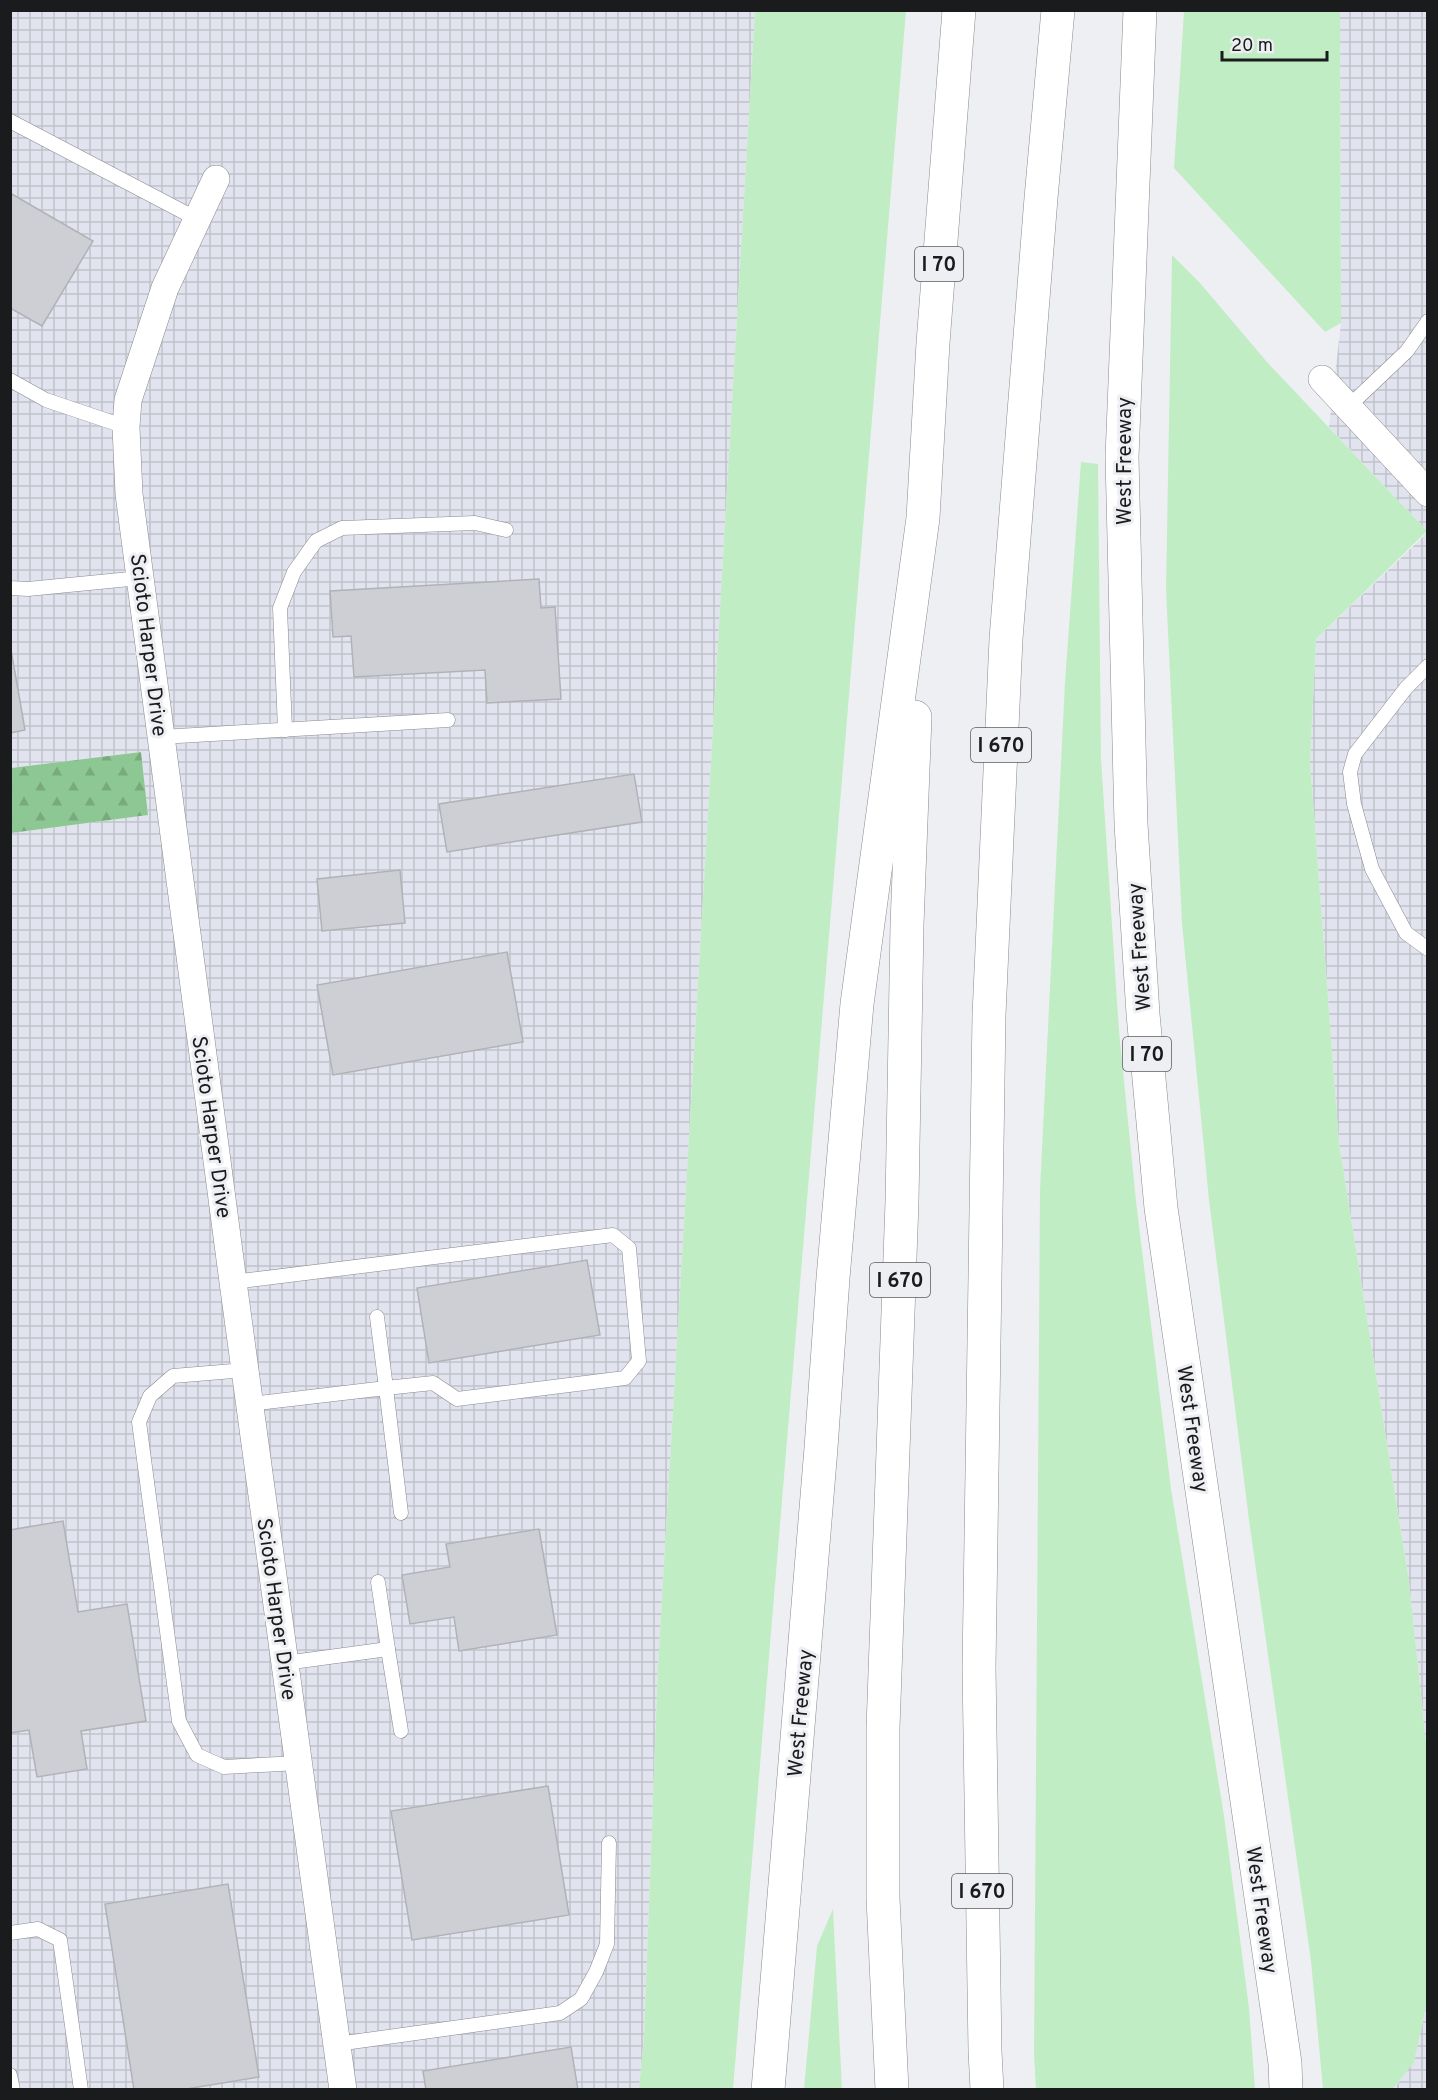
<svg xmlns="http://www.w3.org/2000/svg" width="1438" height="2100" font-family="Overpass,sans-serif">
<defs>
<pattern id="industrial-grid" width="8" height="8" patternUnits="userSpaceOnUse" patternTransform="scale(1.5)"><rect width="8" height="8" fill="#e1e4ef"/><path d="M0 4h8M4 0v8" fill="none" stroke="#c0c3cc"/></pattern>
<pattern id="forest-firs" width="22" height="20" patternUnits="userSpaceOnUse" patternTransform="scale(1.5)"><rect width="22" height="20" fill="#8dc793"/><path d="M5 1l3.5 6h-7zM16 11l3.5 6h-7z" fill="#79aa7e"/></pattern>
</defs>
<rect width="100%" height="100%" fill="#eeeff3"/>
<g fill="url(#industrial-grid)">
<path d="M11,11H755L658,1666L644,2037L639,2089H11L10,833L148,815L141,752L11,768Z"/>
<path d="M1340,11H1427V531L1329,427L1341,323Z"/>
<path d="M1427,533V1752L1409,1582L1339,1143L1310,762L1316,639Z"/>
<path d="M1427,2002V2089L1393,2090L1414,2061Z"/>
</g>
<g fill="#c1edc5">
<path d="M755,11H906L733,2089H639L644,2037L658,1666Z"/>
<path d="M1184,11H1340L1341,323L1325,332L1174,168Z"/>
<path d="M1172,255L1200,283L1267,362L1427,531L1316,639L1310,762L1339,1143L1409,1582L1427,1752V2002L1414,2062L1393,2089H1323L1311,1961L1249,1520L1209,1200L1182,923L1166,590Z"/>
<path d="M1081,462L1098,464L1101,759L1119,1031L1136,1201L1171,1489L1224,1816L1249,2008L1255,2089H1036L1034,2055L1040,1190L1065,682Z"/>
<path d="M833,1909L842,2089H804L817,1946Z"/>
</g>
<path fill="url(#forest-firs)" d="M141,752L148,815L11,833V768Z"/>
<g fill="#cecfd4" stroke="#b1b2b6" stroke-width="1.5">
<path d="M10,193L93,241L42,326L10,308Z"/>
<path d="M539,579L541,608L555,607L561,699L487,703L485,670L354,677L351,636L333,637L330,591Z"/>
<path d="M10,644L25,730L10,733Z"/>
<path d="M634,774L642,822L447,852L439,804Z"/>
<path d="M400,870L405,923L322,931L317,879Z"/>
<path d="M507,952L523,1042L333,1075L317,985Z"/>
<path d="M587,1260L600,1335L429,1363L417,1288Z"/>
<path d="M63,1521L78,1612L127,1604L146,1721L81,1731L87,1769L37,1777L29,1730L10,1733V1530Z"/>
<path d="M539,1529L557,1635L459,1651L454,1617L410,1624L402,1575L450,1567L446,1544Z"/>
<path d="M548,1786L569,1915L412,1940L391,1811Z"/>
<path d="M228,1884L259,2077L180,2090H134L105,1904Z"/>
<path d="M571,2047L578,2090H426L423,2071Z"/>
</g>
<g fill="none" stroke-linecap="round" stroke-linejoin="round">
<g stroke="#8a8a8e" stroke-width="15">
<g id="service">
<path d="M10,121L197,219"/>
<path d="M10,380L46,400L126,427"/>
<path d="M1348,407L1407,351L1428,321"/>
<path d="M10,588L28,589L140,578"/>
<path d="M1428,666L1406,688L1355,754L1350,772L1354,804L1372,869L1406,933L1428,949"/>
<path d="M285,730L280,608L294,572L316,541L342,528L475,523L506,530"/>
<path d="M161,737L448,720"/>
<path d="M233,1282L613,1235L629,1248L639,1361L625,1378L457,1399L433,1383L386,1388L377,1317"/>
<path d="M245,1370L173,1376L150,1396L139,1422L179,1721L197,1755L224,1767L298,1763"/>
<path d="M250,1404L386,1388L401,1513"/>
<path d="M378,1582L388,1649"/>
<path d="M285,1663L388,1649L401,1731"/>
<path d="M10,1933L38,1929L60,1940L81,2090"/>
<path d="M337,2044L560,2013L581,1999L596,1972L607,1944L609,1843"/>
<path d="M10,2075L13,2090"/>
</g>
</g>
<g stroke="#8a8a8e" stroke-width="28">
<g id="minor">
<path d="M216,179L165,288L128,400L126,427L129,494L233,1282L343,2090"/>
<path d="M1322,379L1428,493"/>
</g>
</g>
<g stroke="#8a8a8e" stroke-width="34">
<g id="motorway">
<path d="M1140,10L1122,457L1131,824L1143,1014L1161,1208L1285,2063L1286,2090"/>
<path d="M768,2090L821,1448L833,1278L857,1004L923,518L933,343L959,10"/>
<path d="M892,2090L883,1898V1728L902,1202L907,925L915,717"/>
<path d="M987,2090L985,2051L979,1668L989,1015L1006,639L1041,198L1058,10"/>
</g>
</g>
<use href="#service" stroke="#fff" stroke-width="14"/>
<use href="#minor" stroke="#fff" stroke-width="27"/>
<use href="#motorway" stroke="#fff" stroke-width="33"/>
</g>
<g text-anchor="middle" stroke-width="6" stroke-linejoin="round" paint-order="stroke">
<g fill="#eeeff3" stroke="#5a5b5c" stroke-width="1.5">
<rect x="915" y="247" width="48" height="34" rx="4.5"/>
<rect x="971" y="728" width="60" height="34" rx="4.5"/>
<rect x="1123" y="1037" width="48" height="34" rx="4.5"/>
<rect x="870" y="1263" width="60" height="34" rx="4.5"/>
<rect x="952" y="1874" width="60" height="34" rx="4.5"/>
</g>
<g font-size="20" font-weight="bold" fill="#1a1b1c">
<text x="939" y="271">I 70</text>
<text x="1001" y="752">I 670</text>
<text x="1147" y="1061">I 70</text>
<text x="900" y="1287">I 670</text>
<text x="982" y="1898">I 670</text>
</g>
<g font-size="21" fill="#1a1b1c" stroke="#eeeff3">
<text transform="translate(1124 461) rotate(-90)" y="7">West Freeway</text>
<text transform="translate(149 645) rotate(83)" y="7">Scioto Harper Drive</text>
<text transform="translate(1139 947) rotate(-94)" y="7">West Freeway</text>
<text transform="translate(212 1127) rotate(82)" y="7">Scioto Harper Drive</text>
<text transform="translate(1193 1429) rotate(82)" y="7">West Freeway</text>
<text transform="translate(277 1609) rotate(82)" y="7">Scioto Harper Drive</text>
<text transform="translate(800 1713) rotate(-85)" y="7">West Freeway</text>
<text transform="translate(1262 1910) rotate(82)" y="7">West Freeway</text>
</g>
</g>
<rect width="1438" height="2100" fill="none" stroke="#1a1b1c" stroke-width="24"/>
<path d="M1222 51v9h105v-9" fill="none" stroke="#1a1b1c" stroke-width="3"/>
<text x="1231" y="51" font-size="18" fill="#1a1b1c" stroke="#eeeff3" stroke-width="4.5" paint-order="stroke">20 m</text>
</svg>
